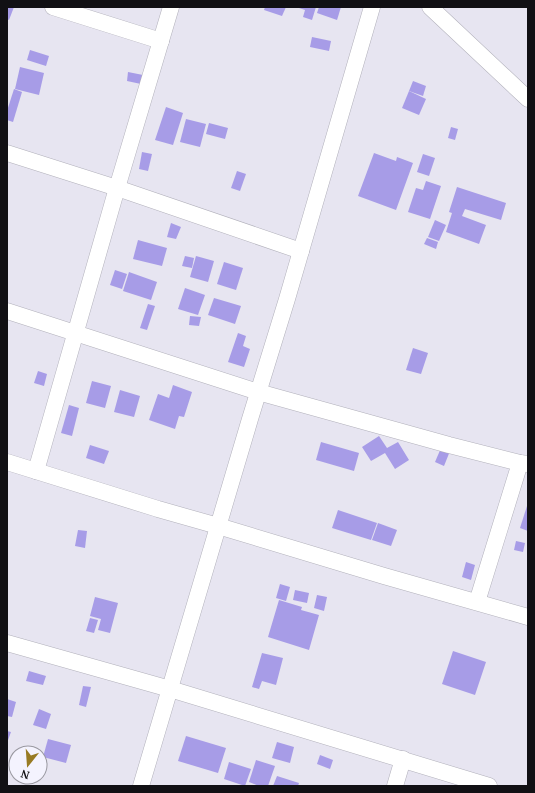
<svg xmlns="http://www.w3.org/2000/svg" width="535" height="793" font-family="'PT Serif',serif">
<rect width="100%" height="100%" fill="#e7e5f1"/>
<g fill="#a79ce7">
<path d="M7,7H14L9,20L7,19Z"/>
<path d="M265,7H286L282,16L264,10Z"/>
<path d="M296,7H316L312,20L303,17L305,10Z"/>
<path d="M319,7H341L337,20L317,13Z"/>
<path d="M312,37L331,41L329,51L310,47Z"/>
<path d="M30,50L49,56L46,66L27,60Z"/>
<path d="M20,67L44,73L39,95L15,89Z"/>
<path d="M128,72L143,75L141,84L127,81Z"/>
<path d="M413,81L426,86L423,96L409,91Z"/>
<path d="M14,89L22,92L13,122L7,120V111Z"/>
<path d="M409,91L426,99L419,115L402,108Z"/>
<path d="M166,107L183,113L173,145L155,140Z"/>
<path d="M186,119L206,124L200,147L180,142Z"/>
<path d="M209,123L228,128L225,139L206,134Z"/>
<path d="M451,127L458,129L455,140L448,138Z"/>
<path d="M142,152L152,154L148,171L139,169Z"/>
<path d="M374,153L396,161L397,157L413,163L396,210L358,196Z"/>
<path d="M423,154L435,158L429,176L417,172Z"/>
<path d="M237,171L246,174L240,191L231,188Z"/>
<path d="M426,181L441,186L430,219L408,212L416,188L423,190Z"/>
<path d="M457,187L506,203L501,220L465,209L462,216L486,225L479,244L446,232L452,213L449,212Z"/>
<path d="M435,220L446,225L439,241L428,237Z"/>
<path d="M171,223L181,227L176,239L167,237Z"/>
<path d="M427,238L438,242L436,249L424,244Z"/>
<path d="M138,240L167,248L162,266L133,259Z"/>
<path d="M185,256L194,258L192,268L182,266Z"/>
<path d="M196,256L214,261L208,282L190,277Z"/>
<path d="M224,262L243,268L236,290L217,284Z"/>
<path d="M115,270L127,274L122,289L110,285Z"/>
<path d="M129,272L157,282L151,300L123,291Z"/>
<path d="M185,288L205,295L198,315L178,309Z"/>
<path d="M214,298L241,306L235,324L208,315Z"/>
<path d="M148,304L155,306L147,330L140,328Z"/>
<path d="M190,316L201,317L199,326L189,325Z"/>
<path d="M238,333L246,336L243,346L250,349L244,367L228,362Z"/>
<path d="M413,348L428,353L421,374L406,370Z"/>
<path d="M38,371L47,374L44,386L34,383Z"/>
<path d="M92,381L111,386L105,408L86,403Z"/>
<path d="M173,385L192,392L184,417L179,416L175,429L149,420L158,394L169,398Z"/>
<path d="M120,390L140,396L134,417L114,412Z"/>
<path d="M69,405L79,408L72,436L61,433Z"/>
<path d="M379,436L387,448L398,442L409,460L395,469L385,453L371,461L362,447Z"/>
<path d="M321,442L359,453L354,471L316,460Z"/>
<path d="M90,445L109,451L104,464L86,458Z"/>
<path d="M441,448L450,451L444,466L435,462Z"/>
<path d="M527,506L528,507V531L520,528Z"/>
<path d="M338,510L377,523L371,540L332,528Z"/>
<path d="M378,523L397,530L391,546L372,540Z"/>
<path d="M78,530L87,531L85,548L75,546Z"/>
<path d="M516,541L525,543L523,552L514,550Z"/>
<path d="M466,562L475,565L471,580L462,577Z"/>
<path d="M280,584L290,587L286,601L276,598Z"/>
<path d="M295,590L309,593L307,603L293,600Z"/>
<path d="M317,595L327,597L324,611L314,608Z"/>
<path d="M95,597L118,603L110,633L98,630L101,619L90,616Z"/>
<path d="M279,600L302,607L301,610L319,615L309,650L268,637Z"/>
<path d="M90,618L98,620L94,633L86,631Z"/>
<path d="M453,651L486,662L475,695L442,684Z"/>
<path d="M262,653L283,658L276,685L262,681L259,689L252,687Z"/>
<path d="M29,671L46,676L43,685L26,681Z"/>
<path d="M83,686L91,687L86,707L79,705Z"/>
<path d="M7,699L16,702L12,717L7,716Z"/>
<path d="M39,709L51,714L46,729L33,725Z"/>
<path d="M7,731L11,732L7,743Z"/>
<path d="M186,736L226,748L218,773L178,761Z"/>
<path d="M48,739L71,745L66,763L43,757Z"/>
<path d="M277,742L294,747L290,763L272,758Z"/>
<path d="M320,755L333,760L330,769L317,764Z"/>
<path d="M256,760L275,766L268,786H259L249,782Z"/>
<path d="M229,762L251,769L245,786L224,779Z"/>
<path d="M277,776L299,783L298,786H273Z"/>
</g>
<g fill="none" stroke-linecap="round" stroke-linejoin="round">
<g stroke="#b2b1bb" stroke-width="17">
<g id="minor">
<path d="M53,7L161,41"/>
<path d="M430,7L528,99"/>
<path d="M7,153L117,188L301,251"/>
<path d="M7,311L258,392L449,445L520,463L528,464"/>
<path d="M7,462L158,509L218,526L384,576L528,617"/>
<path d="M36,471L117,188L171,7"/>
<path d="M477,602L520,463"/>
<path d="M7,643L170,689L489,786"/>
<path d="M141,786L250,419L287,299L372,7"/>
<path d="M395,786L403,759"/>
</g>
</g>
<use href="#minor" stroke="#fff" stroke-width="16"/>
</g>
<rect width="535" height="793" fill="none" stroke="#111014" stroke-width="16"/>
<g transform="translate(28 765) rotate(197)"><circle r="19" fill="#f4f3fe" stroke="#9998a0"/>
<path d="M0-3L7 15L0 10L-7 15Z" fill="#987b24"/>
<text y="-6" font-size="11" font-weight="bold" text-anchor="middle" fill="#111014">N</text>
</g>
</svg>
